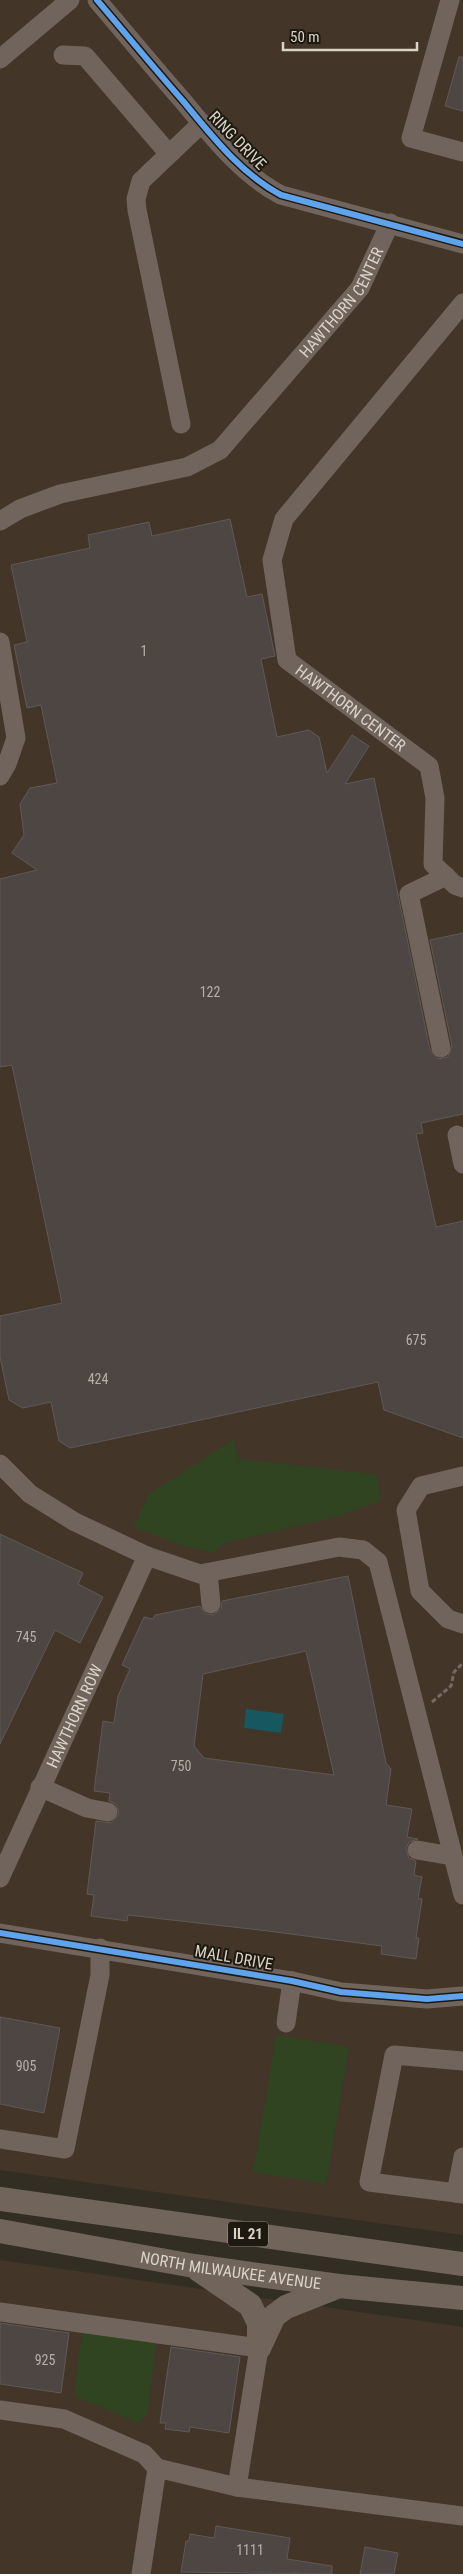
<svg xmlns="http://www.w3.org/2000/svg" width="463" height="2574" font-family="'Roboto Condensed',sans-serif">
<rect width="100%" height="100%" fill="#332e23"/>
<g fill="#433628">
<path d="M0,0H463V2235L0,2170Z"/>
<path d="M0,2260L463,2327V2574H0Z"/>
</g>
<g fill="#304421">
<path d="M233,1440L239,1459L376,1474L381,1501L331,1518L224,1543L213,1553L182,1545L133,1527L149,1494Z"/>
<path d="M276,2035L349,2047L326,2184L253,2172Z"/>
<path d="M82,2332L156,2343L148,2413L139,2423L74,2396Z"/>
</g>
<path fill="#17575f" d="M246,1709L284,1714L281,1733L244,1728Z"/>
<g fill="#4d4643" stroke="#605957" fill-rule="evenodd">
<path d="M459,57H463V111L445,106Z"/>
<path d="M230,519L247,597L262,594L275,656L261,659L277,737L309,730L319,737L327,773L352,735L369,746L345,784L374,778L430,1050L438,1059L448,1057L452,1046L430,940L463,933V1114L421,1123L423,1133L416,1134L436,1227L463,1221V1438L384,1410L378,1382L70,1448L59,1441L51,1402L23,1408L9,1400L0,1357V1316L62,1303L12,1065L0,1067V879L37,870L12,853L24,835L20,804L30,788L57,783L41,705L27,708L14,645L27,642L11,565L90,548L88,535L149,522L152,536Z"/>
<path d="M0,1534L83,1573L78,1584L103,1597L80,1643L55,1630L0,1744Z"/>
<path d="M348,1576L386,1763L391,1769L386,1805L412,1809L407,1837L418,1839L409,1842L406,1849L409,1858L416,1861L414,1875L422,1877L418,1898L422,1899L416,1938H419L416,1959L381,1954L382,1946L268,1931L128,1915L127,1921L91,1916L94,1895L87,1894L96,1821L111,1823L119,1814L116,1804L109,1801L110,1793L94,1791L103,1721L114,1723L118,1696L130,1669L122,1665L144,1617L153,1619L155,1615L200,1606L206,1614L213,1615L221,1609L222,1601ZM306,1651L334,1775L204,1758L194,1746L203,1674Z"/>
<path d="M0,2017L60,2028L44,2113L0,2104Z"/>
<path d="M0,2323L69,2333L61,2393L0,2384Z"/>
<path d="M171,2347L240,2357L229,2433L190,2427L189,2432L165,2429L166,2423H160Z"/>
<path d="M216,2526L290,2538L287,2559L332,2566V2574L181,2572L186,2541H189L190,2534L214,2538Z"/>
<path d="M365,2547L398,2553L394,2574H360Z"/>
</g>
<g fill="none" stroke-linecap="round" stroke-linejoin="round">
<path stroke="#746a63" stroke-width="3" stroke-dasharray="5 2.5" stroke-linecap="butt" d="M432,1702L451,1686L454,1672L463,1663"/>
<g stroke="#71645d" stroke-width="19">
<path d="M97,0C126,34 154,68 183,101C212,136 241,174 281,195L463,244"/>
<path d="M450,0L411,138L463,152"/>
<path d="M63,55L85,56L169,154"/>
<path d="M0,59L70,0"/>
<path id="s1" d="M463,303L284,519L272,560L287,660L429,766L435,798L433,864L455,885L463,888"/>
<path d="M181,424L137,210L136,199L141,181L202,123"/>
<path id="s2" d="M0,521L20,509L60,494L187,467L220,450L360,288L390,223"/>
<path d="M0,642L16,738L7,764L0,776"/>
<path d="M441,1048L409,894L446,876"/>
<path d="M457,1135L463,1164"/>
<path d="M0,1464L30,1494L75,1522L147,1556L200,1574L339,1547L363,1550L378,1562L463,1895"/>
<path d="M463,1476L421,1486L406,1510L420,1591L448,1619L463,1624"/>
<path d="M208,1573L211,1604"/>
<path d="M40,1787L87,1808L108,1812"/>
<path d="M417,1850L452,1856"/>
<path id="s3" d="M0,1878L147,1556"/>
<path d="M0,1933L292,1981L341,1992L427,1999L463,1996"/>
<path d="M286,2023L292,1981"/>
<path d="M0,2139L65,2149L100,1975V1948"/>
<path d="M463,2157L456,2193L463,2194"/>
<path d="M456,2193L369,2182L394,2055L463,2061"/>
<path d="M0,2312L259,2348L237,2487"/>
<path d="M0,2410L64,2419L144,2454L157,2468L237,2487L463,2516"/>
<path d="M141,2574L157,2468"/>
</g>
<g stroke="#71645a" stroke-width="24">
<path d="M0,2199L463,2264"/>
<path id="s4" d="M0,2231L194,2266L339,2286L463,2298"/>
<path d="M199,2270L250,2305L259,2323V2348"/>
<path d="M260,2346L274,2316L286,2307L339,2286"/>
</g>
<g stroke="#1d1910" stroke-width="9">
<g id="cycleway">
<path d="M97,0C126,34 154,68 183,101C212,136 241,174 281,195L463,244"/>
<path d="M0,1933L292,1981L341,1992L427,1999L463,1996"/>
</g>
</g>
<use href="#cycleway" stroke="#60a3ed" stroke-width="6"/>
</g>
<g text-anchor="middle" stroke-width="4" stroke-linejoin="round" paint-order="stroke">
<g font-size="14" fill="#b6b0a6">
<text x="144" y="656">1</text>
<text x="210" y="997">122</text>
<text x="416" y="1345">675</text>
<text x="98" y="1384">424</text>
<text x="26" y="1642">745</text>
<text x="181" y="1771">750</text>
<text x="26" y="2071">905</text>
<text x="45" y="2365">925</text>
<text x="250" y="2555">1111</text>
</g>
<rect fill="#1d1910" stroke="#a19c90" stroke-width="1" x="228" y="2221.5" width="40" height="25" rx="4"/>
<g font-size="15" font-weight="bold" fill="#d9d4c7">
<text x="248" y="2239">IL 21</text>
</g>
<g font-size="16" fill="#d9d4c7" stroke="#1d1910">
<text transform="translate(238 140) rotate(46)" y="6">RING DRIVE</text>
<text dy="6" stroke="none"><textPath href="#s2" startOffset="425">HAWTHORN CENTER</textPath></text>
<text dy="6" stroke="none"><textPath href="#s1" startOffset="504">HAWTHORN CENTER</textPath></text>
<text dy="6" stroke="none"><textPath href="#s3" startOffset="178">HAWTHORN ROW</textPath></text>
<text transform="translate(234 1957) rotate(10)" y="6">MALL DRIVE</text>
<text dy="6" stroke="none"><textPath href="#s4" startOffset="234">NORTH MILWAUKEE AVENUE</textPath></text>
</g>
</g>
<path d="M283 42v8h134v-8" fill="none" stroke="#d9d4c7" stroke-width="2.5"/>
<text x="290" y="42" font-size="15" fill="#d9d4c7" stroke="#1d1910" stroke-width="4" paint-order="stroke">50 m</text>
</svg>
